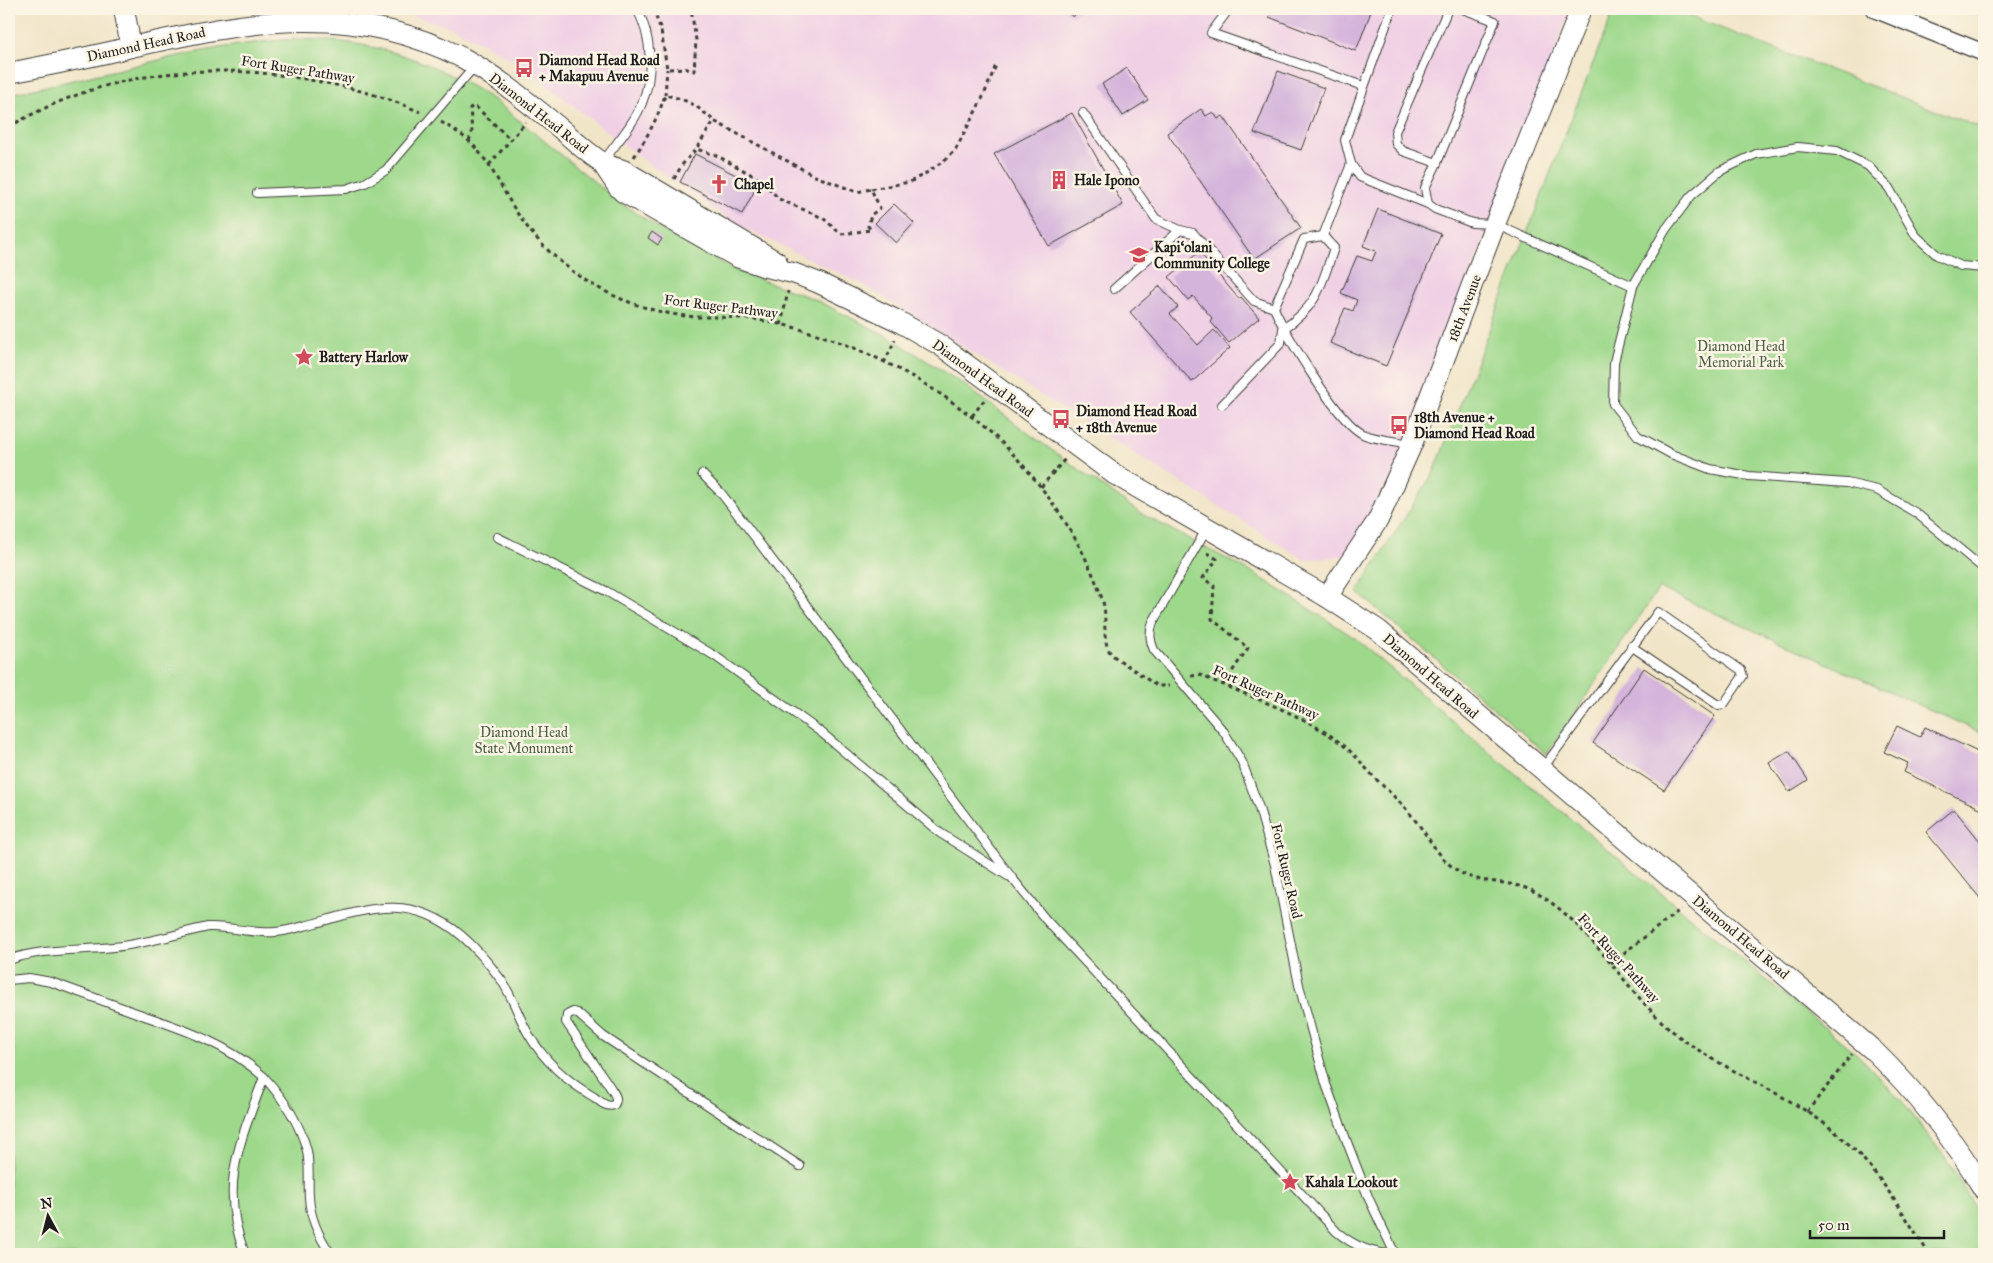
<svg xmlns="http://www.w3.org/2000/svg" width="1993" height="1263" font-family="'IM FELL Great Primer',serif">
<rect width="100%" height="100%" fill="#fcf5e5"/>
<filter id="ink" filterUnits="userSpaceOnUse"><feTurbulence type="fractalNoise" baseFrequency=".02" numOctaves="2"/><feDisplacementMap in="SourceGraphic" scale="10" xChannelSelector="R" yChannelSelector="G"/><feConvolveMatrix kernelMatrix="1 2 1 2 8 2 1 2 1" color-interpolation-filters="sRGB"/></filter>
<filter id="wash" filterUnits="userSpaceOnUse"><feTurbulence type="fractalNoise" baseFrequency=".0096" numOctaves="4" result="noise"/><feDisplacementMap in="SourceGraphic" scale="20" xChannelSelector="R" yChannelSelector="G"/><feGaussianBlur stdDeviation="1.12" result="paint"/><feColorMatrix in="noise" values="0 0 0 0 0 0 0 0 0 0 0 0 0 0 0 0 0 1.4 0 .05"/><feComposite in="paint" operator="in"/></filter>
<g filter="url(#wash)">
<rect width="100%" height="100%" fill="#f1e5c8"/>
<path fill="#f0d0e5" d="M391,9H1571L1381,510L1348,555L1305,560L864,285L736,224L646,162L517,62L454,28Z"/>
<g fill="#9dd88b" stroke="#5c7a54">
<path d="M1614,9H1671L1984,129V734L1659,588L1547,754L1357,592L1434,472Z"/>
<path d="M297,39C372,40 432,59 495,101L618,201L659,228L737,271L814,299L891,338L963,384L1032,436L1140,513L1255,574L1355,638L1483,747L1858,1055L1901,1100L1945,1157L1984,1223V1254H9V94C103,76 201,44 297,39Z"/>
</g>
<g id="blocks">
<g fill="#d4b4db">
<path d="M1063,9H1080L1073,17Z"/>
<path d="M1272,9H1372L1356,51L1269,17Z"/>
<path d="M1127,68L1148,100L1123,116L1102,84Z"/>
<path d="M1278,71L1324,88L1301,150L1254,133Z"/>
<path d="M1201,109L1206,116L1213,112L1218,119L1223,116L1301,228L1254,259L1167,133Z"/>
<path d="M1072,113L1123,205L1049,246L994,154Z"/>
<path d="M695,154L757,186L742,214L680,182Z"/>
<path d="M894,204L914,223L896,243L875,223Z"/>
<path d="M1378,209L1441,234L1386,366L1330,343L1345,308L1353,311L1357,300L1341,293L1357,256L1372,261L1376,251L1363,246Z"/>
<path d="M652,232L662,239L658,245L648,238Z"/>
<path d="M1199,252L1239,299L1241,297L1259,318L1229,343L1210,321L1212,318L1193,296L1188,300L1169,277Z"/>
<path d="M1160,286L1178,307L1170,314L1198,345L1214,330L1230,348L1192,382L1130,312Z"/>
<path d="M1644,668L1715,716L1664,790L1593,743Z"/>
<path d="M1897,726L1920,737L1925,727L1984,755V810L1904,772L1908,763L1884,752Z"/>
<path d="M1789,751L1808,780L1789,792L1769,763Z"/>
<path d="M1954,809L1984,846V903L1926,832Z"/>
</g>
</g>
</g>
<g filter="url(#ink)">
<use href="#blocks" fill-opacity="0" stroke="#3c3a36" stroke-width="1"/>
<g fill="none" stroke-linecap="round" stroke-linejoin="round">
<g stroke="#3c3a36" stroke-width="10">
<g id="service">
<path d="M1229,9L1211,33L1363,86"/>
<path d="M1392,9L1345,140L1351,164L1360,177L1428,204"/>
<path d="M1463,9L1495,21L1437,163L1425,188L1428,204L1435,209L1472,223L1495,224L1633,286L1666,229L1691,196L1720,171L1756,154L1798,147L1837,151L1868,166L1889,188L1916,236L1937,255L1961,266L1984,268"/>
<path d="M1083,113L1156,219L1180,230"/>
<path d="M603,162C616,143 634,124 642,103C654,74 652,37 637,9"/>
<path d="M1437,163L1403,151L1396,144L1395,132L1448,9"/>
<path d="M257,193L346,189L365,183L386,170L474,67"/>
<path d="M1633,286L1614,362L1613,404L1638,436L1671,454L1710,469L1749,476L1847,483L1877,490L1916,513L1984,569"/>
<path d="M1114,289L1180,230L1193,233L1254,301L1274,308L1304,239L1323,236L1351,164"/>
<path d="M1274,308C1286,335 1339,425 1365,435C1379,440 1396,441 1411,444"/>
<path d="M1222,405L1281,343L1283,329C1319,305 1321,285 1334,248L1323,236"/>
<path d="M702,474L721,493L745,524L1012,878L1046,920L1337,1232C1354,1246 1372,1254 1394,1254"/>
<path d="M1207,528L1153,622C1149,633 1150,640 1154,650L1224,732L1242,762L1259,808L1275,865L1299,985L1326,1084L1347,1142L1369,1199L1395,1254"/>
<path d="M497,537L606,591L715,656L822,733L940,833L1008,876"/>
<path d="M1543,768L1658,612L1741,670L1743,676L1724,704L1718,705L1631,646"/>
<path d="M9,960C42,948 78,951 113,947C145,944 176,934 208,927C230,926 252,934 275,932C289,931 303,926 316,923C372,907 413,894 462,936C476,948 491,966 502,981C513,998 519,1018 529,1035C545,1062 568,1082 594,1097C600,1101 606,1108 614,1105C619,1098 614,1094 610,1087L566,1022L567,1015L573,1012L577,1013L603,1036L800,1166"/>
<path d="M9,980L29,978L51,982C82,993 112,1004 142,1015C186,1030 229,1045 264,1077C240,1143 218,1185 245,1254"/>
<path d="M264,1077C283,1098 300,1123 307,1151C310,1166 308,1182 309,1197C310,1218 319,1237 331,1254"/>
</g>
</g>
<g stroke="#3c3a36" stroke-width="19">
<path id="minor" d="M1874,9L1984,53"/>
</g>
<g stroke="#3c3a36" stroke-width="22">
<g id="tertiary">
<path d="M124,9L131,47"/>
<path d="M9,73C50,65 91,57 131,47C248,21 350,0 463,58C496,76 525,100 555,124C570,136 585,152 602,162C608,166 616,168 623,170L777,262"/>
<path d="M602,163L618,187L623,192L737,257L766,267L793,273L819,283L898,321L940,345L1114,474L1327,597L1378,630L1873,1050C1916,1092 1953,1138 1984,1190"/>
<path d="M1327,597L1378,520L1412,444L1495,224L1581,9"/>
</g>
</g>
<g stroke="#3c3a36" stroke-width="3" stroke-dasharray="4 4" stroke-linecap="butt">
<path d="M653,9L661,30L667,69L684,68L694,71L696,40L691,9"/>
<path d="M665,95L667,69"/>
<path d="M441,122C451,128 463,135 471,143C493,165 504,195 522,220C539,244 561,264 585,280C618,301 659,315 698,317C718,317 738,317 758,320C850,334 960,393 1021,463C1056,503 1087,551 1103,602C1108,620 1100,640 1112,655L1157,686H1169"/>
<path d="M9,127C99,74 197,61 299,78C341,85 380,94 420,112"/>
<path d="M469,141L472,132L470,108L475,106L511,140"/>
<path d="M634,157C647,137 658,118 665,95C689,100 696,105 714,121"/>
<path d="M489,165L526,122"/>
<path d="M674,179L682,165L696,149L716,155L754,176L764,183L779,199L823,218L841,234L871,230L868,226L871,215L880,208L871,189L857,192L815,176L714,121L696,149"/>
<path d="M871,189L910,182L928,172L946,159L956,149L984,95L996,65"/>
<path d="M781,325L788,291"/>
<path d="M884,363L895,340"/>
<path d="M972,416L985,399"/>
<path d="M1041,487L1065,459"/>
<path d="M1207,553L1217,559L1203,578L1214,586L1212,619L1248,648L1223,685"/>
<path d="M1191,676L1200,675C1247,696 1311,716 1349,750C1359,759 1366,769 1375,778C1389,792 1403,804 1415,820C1429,837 1439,859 1458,871C1482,887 1512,877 1540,895C1593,928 1623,988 1670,1029C1717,1069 1780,1089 1829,1127C1874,1162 1899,1207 1929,1254"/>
<path d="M1611,963L1681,909"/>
<path d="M1807,1112L1852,1054"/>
</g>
<use href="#service" stroke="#fff" stroke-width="8"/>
<use href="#minor" stroke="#fff" stroke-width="16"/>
<use href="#tertiary" stroke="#fff" stroke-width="20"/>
</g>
</g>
<defs>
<g id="bus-bare" transform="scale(1.5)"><path d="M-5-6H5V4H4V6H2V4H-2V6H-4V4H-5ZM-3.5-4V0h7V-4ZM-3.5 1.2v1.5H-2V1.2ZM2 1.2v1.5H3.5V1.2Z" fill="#d1495b" stroke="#fcf5e5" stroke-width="2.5" paint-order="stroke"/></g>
<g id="building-bare" transform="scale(1.5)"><path d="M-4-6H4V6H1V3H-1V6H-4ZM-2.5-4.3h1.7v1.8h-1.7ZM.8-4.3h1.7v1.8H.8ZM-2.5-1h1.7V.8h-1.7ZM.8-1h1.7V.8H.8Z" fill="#d1495b" stroke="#fcf5e5" stroke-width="2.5" paint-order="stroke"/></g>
<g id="church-bare" transform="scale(1.5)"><path d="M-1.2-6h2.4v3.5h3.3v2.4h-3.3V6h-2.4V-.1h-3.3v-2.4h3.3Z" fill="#d1495b" stroke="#fcf5e5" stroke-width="2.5" paint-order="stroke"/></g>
<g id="university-bare" transform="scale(1.5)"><path d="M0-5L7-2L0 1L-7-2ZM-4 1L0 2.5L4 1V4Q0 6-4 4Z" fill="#d1495b" stroke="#fcf5e5" stroke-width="2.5" paint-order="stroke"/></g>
<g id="sight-bare" transform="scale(1.5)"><path d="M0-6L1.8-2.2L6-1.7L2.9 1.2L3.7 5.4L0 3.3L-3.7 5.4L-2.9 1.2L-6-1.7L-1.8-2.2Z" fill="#d1495b" stroke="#fcf5e5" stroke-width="2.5" paint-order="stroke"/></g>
</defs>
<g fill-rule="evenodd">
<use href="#bus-bare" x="524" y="68"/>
<use href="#building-bare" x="1059" y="180"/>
<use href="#church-bare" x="719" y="184"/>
<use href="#university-bare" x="1139" y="255"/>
<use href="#sight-bare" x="304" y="357"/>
<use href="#bus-bare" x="1061" y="419"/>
<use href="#bus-bare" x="1399" y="425"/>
<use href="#sight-bare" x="1290" y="1182"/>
</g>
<g text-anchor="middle" stroke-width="5" stroke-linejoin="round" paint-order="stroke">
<g font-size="14" fill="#1c1c1c" stroke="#fcf5e5">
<text transform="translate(146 44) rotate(-12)" y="5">Diamond Head Road</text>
<text transform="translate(298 69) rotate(9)" y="5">Fort Ruger Pathway</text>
<text transform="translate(539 113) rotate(38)" y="5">Diamond Head Road</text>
<text transform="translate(721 306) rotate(7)" y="5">Fort Ruger Pathway</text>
<text transform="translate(1464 308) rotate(-69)" y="5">18th Avenue</text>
<text transform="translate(983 378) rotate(36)" y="5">Diamond Head Road</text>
<text transform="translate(1431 676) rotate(41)" y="5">Diamond Head Road</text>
<text transform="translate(1266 692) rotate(24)" y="5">Fort Ruger Pathway</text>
<text transform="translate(1287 871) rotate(77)" y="5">Fort Ruger Road</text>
<text transform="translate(1741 937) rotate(40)" y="5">Diamond Head Road</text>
<text transform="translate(1619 958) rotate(48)" y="5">Fort Ruger Pathway</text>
</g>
<g font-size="14" font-weight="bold" fill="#1c1c1c" stroke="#fcf5e5" text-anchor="start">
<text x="539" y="65">Diamond Head Road<tspan x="539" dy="16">+ Makapuu Avenue</tspan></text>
<text x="1074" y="185">Hale Ipono</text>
<text x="734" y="189">Chapel</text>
<text x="1154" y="252">Kapi‘olani<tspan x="1154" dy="16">Community College</tspan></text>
<text x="319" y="362">Battery Harlow</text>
<text x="1076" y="416">Diamond Head Road<tspan x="1076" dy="16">+ 18th Avenue</tspan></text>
<text x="1414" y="422">18th Avenue +<tspan x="1414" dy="16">Diamond Head Road</tspan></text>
<text x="1305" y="1187">Kahala Lookout</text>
</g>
<g font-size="14" fill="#495e43" stroke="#fcf5e5">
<text x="1741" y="351">Diamond Head<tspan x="1741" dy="16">Memorial Park</tspan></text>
<text x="524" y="737">Diamond Head<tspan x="524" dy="16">State Monument</tspan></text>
</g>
</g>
<rect width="1993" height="1263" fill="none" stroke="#fcf5e5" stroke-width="30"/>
<g transform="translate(48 1216) rotate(353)" stroke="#fcf5e5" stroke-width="4" paint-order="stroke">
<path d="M0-4L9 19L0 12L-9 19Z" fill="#1c1c1c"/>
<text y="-8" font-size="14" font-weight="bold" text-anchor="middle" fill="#1c1c1c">N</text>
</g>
<path d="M1810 1230v8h134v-8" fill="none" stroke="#1c1c1c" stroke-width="2.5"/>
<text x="1818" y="1230" font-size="15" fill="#1c1c1c" stroke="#fcf5e5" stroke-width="4" paint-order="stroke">50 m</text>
</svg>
